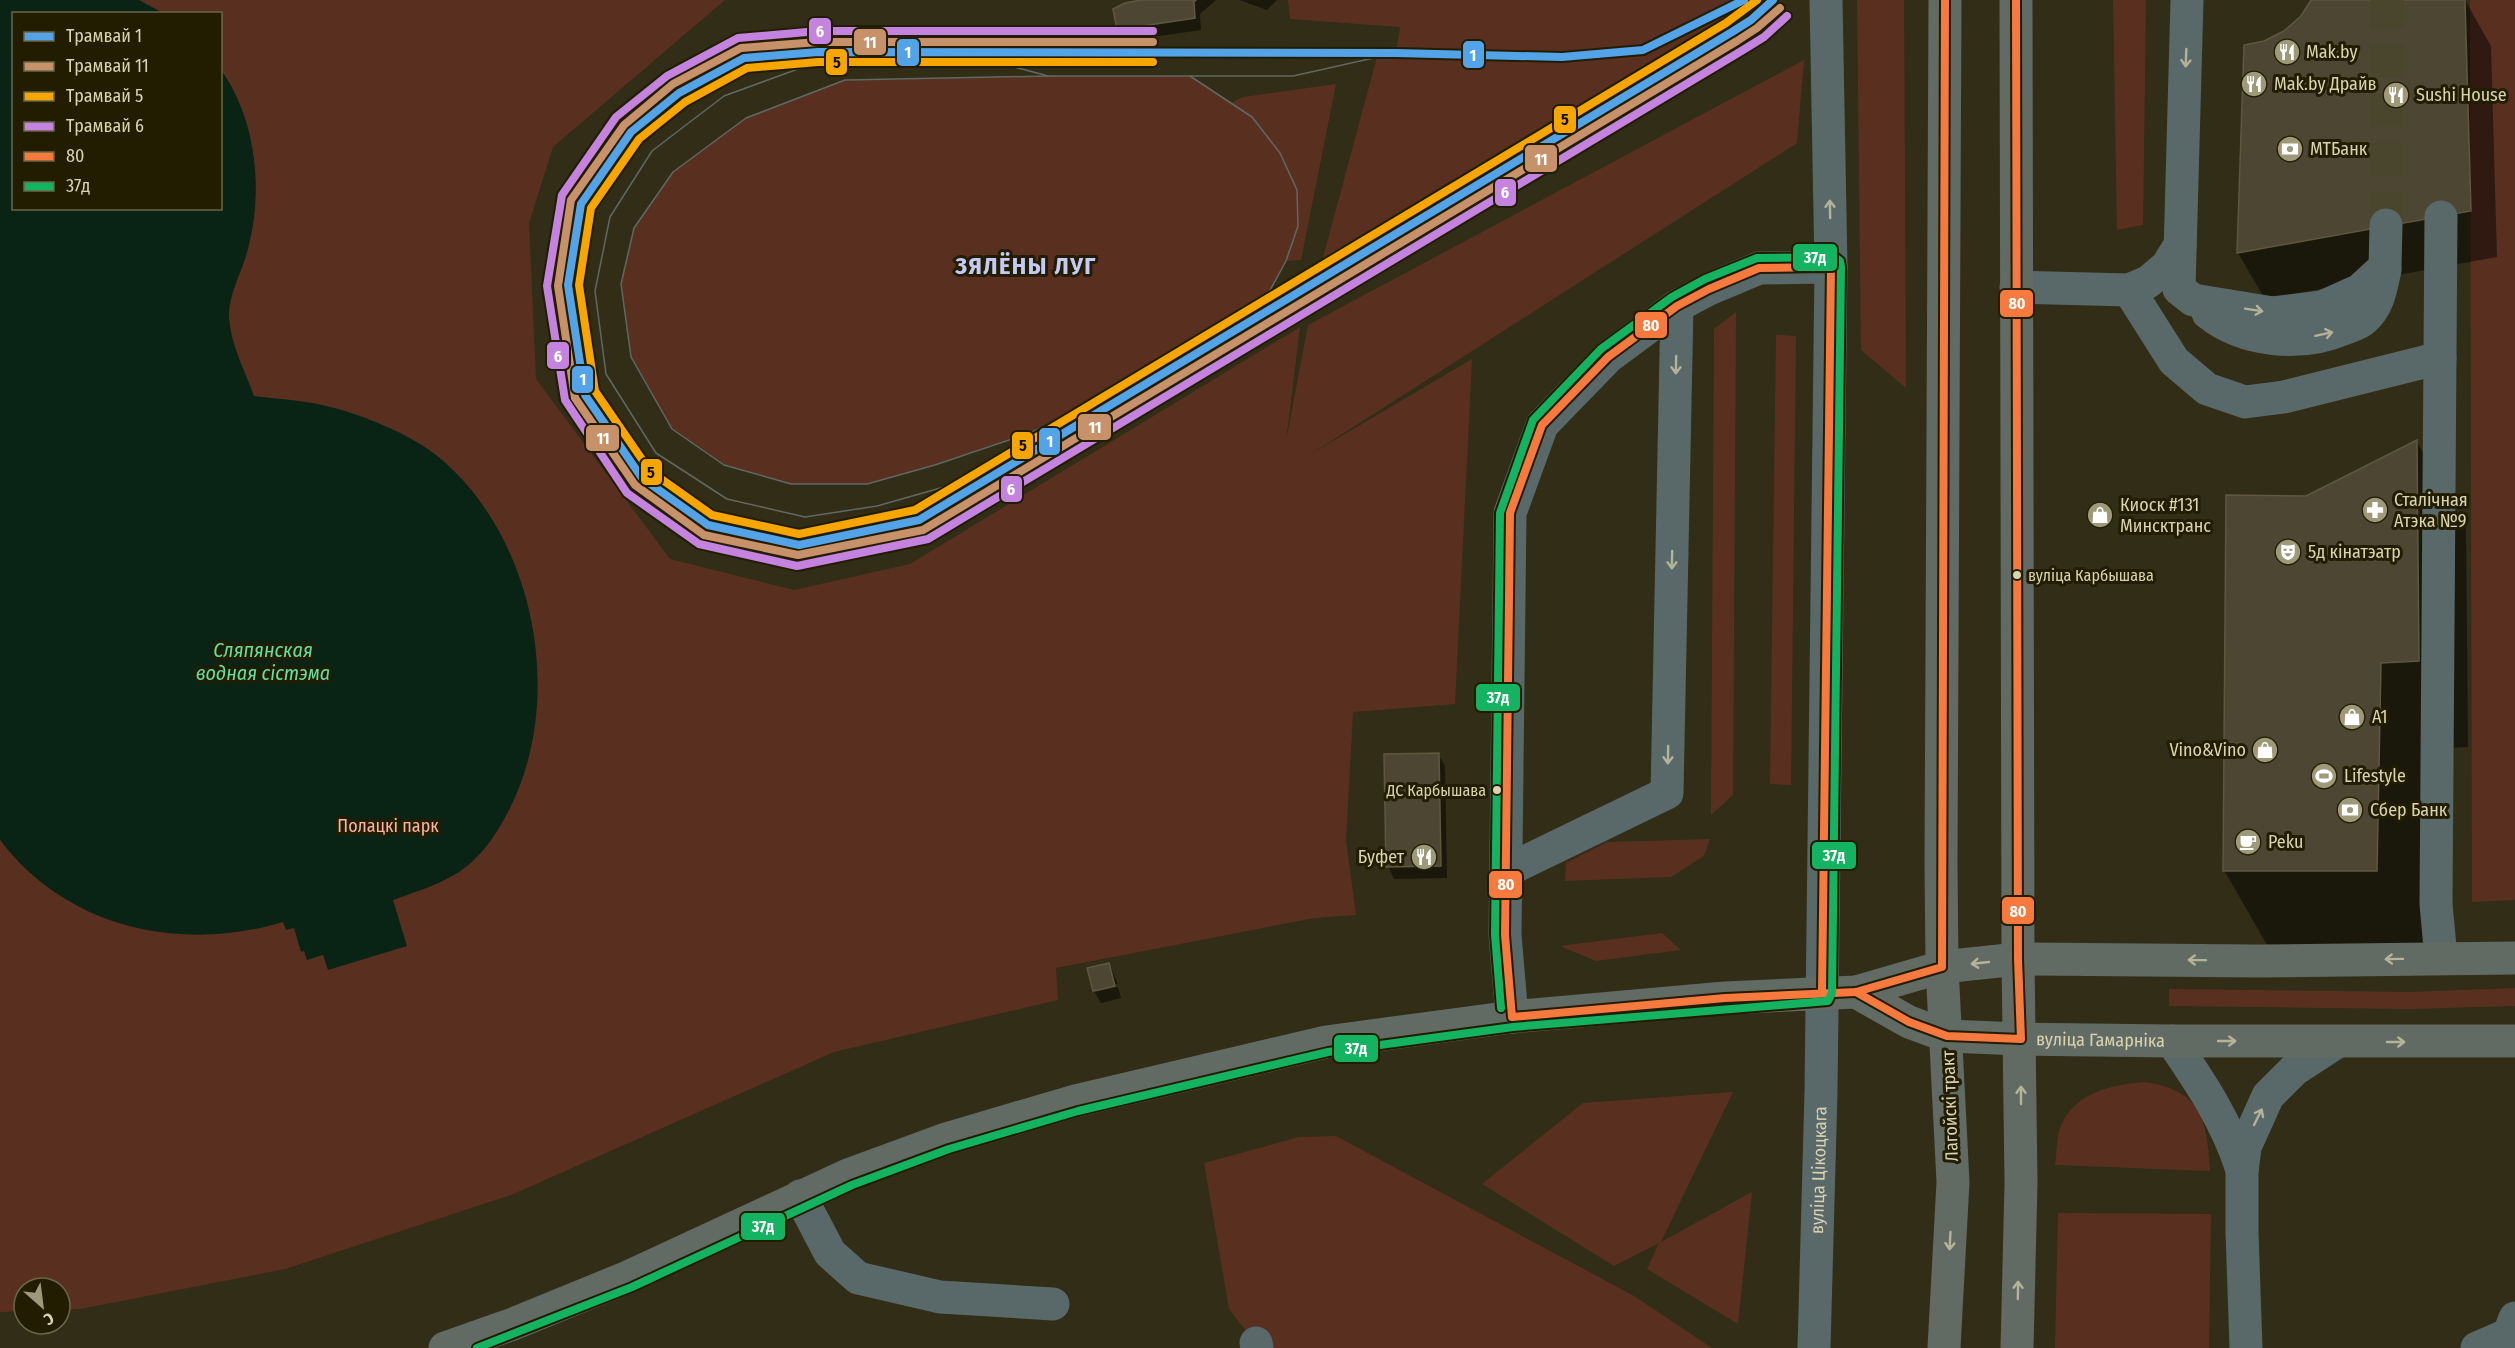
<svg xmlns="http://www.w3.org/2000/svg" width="2515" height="1348" font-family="'Fira Sans Condensed',sans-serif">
<rect width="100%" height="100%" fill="#312d16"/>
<g fill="#593020" fill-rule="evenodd">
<path d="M0,0H725L553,147L529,223L536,379L670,559L794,590L910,564L1300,327L1286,441L1308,325L1804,60L1797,143L1311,454L1472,359L1455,704L1353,712L1346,840L1356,915L1314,918L1056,968L1058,1000L834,1052L511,1195L285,1269L80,1309L60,1310V1288H24V1311L0,1312ZM14,14H220V208H14Z"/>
<path d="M1288,0H1732V32L1317,280L1377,57L1421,54L1396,53L1400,27L1290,19Z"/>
<path d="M1857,0H1904L1906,388L1861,350Z"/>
<path d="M2113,0H2146L2143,225L2117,230Z"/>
<path d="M2470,0H2515V900L2472,902Z"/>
<path d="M1048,76H1190L1231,103L1243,97L1336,84L1301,260L1286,261L1268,294L1237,328L1139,387L1027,434L935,465L867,484H791L724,465L672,429L631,357L621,284L634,228L673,172L746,118L845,80Z"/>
<path d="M1736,312L1733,795L1711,815L1714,329Z"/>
<path d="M1776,335L1796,336L1791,785L1770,784Z"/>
<path d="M1710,839L1704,856L1671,877L1565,881L1566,863L1607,842Z"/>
<path d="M1662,933L1681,950L1596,961L1560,946Z"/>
<path d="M2515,988V1006L2411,1009L2169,1006V989L2409,992Z"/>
<path d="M2144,1082C2202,1090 2207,1120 2210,1171L2055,1165C2057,1154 2056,1139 2060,1128C2074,1092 2111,1085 2144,1082Z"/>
<path d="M1733,1092L1661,1242L1752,1192L1738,1324L1647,1269L1659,1243L1614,1266L1482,1184L1583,1103Z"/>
<path d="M1336,1136L1634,1296L1712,1348H1259L1229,1309L1204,1163L1299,1137Z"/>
<path d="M2058,1213L2211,1214L2209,1348H2055Z"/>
</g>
<path fill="#092415" d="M0,0H139L163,13L14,14V208H220L221,70C258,121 264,197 246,256C240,275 228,297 229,318C231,345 245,371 254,396C277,399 300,400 322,405C359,413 412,434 441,459C536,540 565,698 510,808C498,832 482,857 459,872C439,885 415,892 393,900L407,946L328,970L323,955L307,960L304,951L301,952L294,928L286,930L283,922C181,953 66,928 0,840Z"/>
<g fill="#0007">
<path d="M1150,0H1216L1200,14L1201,30L1125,41L1118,29Z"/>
<path d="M1239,0H1277L1267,10Z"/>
<path d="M2313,0H2465L2491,46L2497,257L2265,299L2238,253L2264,42L2284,32L2302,17Z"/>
<path d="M2417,442L2466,528L2468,747L2430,749L2426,957H2274L2224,870L2306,497Z"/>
<path d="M1438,754L1445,766L1447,878L1394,879L1388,866Z"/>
<path d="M1109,964L1118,984L1095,989V992L1118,987L1121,998L1101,1003L1094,991L1089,969Z"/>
</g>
<g fill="#4d4632" stroke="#60573f" stroke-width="1.5">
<path d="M1141,0H1196L1194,2L1195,18L1117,30L1113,9L1125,3Z"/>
<path d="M2311,0H2465L2471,211L2237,253L2244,45L2264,41L2284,31L2301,16Z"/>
<path d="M2417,440L2419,661L2381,663L2377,871H2223L2226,495L2306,496Z"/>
<path d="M1439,753L1441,866L1386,867L1384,754Z"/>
<path d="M1109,963L1115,986L1093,991L1087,968Z"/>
</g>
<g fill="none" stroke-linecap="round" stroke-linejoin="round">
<path stroke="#4a462d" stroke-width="33" stroke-dasharray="33 16" stroke-linecap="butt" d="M2386,225L2387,0"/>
<g stroke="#596969" stroke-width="33">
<path d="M2187,0L2179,289L2193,300L2273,313L2322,307L2360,290L2385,267L2386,225"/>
<path d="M2016,287L2129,290L2148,282L2167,266L2180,245"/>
<path d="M2129,290L2174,361L2207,389L2245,402L2284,397L2440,358"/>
<path d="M2208,313C2244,342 2301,347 2343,329C2350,326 2359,324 2364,319C2379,306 2381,288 2385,270"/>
<path d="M1506,871L1667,793L1677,306"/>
<path d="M2441,958L2436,904L2441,217"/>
<path d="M1512,1017L1505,935L1510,513L1542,425L1608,357L1677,306L1709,289L1759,268L1831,267"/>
<path d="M2172,1041C2201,1083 2227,1122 2242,1170"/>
<path d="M800,1196L830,1253L858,1278L940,1297L1053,1304"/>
<path d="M1256,1343L1257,1348"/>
<path id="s1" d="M1814,1348L1821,1092L1831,267L1826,0"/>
<path d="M2246,1348L2242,1232V1172L2245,1147L2268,1096L2294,1070L2337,1042"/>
<path d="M2477,1348L2509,1334L2515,1318"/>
</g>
<g stroke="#616a63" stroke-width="33">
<path d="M2016,0L2018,959L2021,1183L2017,1348"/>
<path id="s2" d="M1856,992L1909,1022L1947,1036L2021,1039L2172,1041H2515"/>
<path d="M445,1348L513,1324L628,1277L848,1175L946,1139L1075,1101L1326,1042L1512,1017L1725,998L1856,992L1942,967L2018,959L2256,961L2515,958"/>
<path d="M1944,1348L1953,1182L1942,967L1941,863L1945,0"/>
</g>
<g stroke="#5f6962" stroke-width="1.5">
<path d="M955,51L1048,76H1293L1396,53"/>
<path d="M884,52L809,65L724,96L652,151L610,217L595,291L606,374L656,453L727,499L805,517L877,506L958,483L1012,464"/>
<path d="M1048,76L845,80L746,118L673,172L634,228L621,284L631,357L672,429L724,465L791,484H867L935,465L1027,434L1139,387"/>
<path d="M1190,76L1252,117L1280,153L1297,190L1298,226L1286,261L1268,294L1237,328"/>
</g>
<g stroke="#221d00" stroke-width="12">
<g id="bus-1">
<path d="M1856,992L1909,1022L1947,1036L2021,1039L2018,959L2016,0"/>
<path d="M1822,993L1831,267L1759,268L1709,289L1677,306L1608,357L1542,425L1510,513L1505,935L1512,1017L1725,998L1856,992L1942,967L1945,0"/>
</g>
</g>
<g stroke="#221d00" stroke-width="12">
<path id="bus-2" d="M477,1348L632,1287L852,1185L949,1149L1078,1111L1328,1052L1513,1027L1828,1001L1832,993L1841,267L1840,261L1835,257L1757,258L1705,279L1672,297L1601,349L1533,420L1500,513L1495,935L1501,1008"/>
</g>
<use href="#bus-1" stroke="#f6793e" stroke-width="8"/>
<use href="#bus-2" stroke="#13b361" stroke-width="8"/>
<g stroke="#221d00" stroke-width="12">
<path id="tram-1" d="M1744,0L1643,50L1562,57L1396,53L818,52L744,58L679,93L631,132L581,204L568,285L585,395L642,478L708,525L799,545L919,520L1732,32L1751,20L1773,0"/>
</g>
<g stroke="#221d00" stroke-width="12">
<path id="tram-2" d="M1153,42H818L741,48L673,84L624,125L571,200L558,286L575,398L635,485L704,535L798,555L923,530L1737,41L1757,28L1780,8"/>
</g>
<g stroke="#221d00" stroke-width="12">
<path id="tram-3" d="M1153,62H818L747,68L685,102L639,139L591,208L579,285L595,391L650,471L712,515L799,534L915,510L1726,23L1757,0"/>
</g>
<g stroke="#221d00" stroke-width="12">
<path id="tram-4" d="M1153,31H818L738,38L667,76L616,117L562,195L547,286L565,400L627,493L699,544L797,566L928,539L1743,50L1764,37L1787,16"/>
</g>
<use href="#tram-1" stroke="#53a3e8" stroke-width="8"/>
<use href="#tram-2" stroke="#c7916a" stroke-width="8"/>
<use href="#tram-3" stroke="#f7a600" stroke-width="8"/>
<use href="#tram-4" stroke="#c483df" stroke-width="8"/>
</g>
<defs><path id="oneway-shaft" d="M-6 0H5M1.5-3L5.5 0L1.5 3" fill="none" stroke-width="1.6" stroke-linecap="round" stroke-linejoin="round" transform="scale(1.5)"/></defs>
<g stroke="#b3b399">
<use href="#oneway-shaft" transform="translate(2186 58) rotate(92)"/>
<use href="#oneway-shaft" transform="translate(1830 209) rotate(-91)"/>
<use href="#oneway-shaft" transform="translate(2254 310) rotate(9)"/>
<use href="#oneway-shaft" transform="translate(2324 334) rotate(-12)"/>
<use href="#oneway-shaft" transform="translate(1676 365) rotate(91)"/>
<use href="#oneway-shaft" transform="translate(1672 560) rotate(91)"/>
<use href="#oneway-shaft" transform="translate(1668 755) rotate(91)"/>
<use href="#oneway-shaft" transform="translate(2258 1117) rotate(-64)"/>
</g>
<g stroke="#b5b498">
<use href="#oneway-shaft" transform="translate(2394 959) rotate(179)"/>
<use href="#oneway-shaft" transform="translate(2197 960) rotate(-179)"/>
<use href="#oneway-shaft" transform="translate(1980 963) rotate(174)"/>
<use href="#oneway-shaft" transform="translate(2227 1041)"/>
<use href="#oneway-shaft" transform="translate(2396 1042)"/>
<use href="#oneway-shaft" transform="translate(2021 1095) rotate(-90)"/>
<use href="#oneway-shaft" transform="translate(1950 1241) rotate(93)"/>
<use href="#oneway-shaft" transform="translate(2018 1290) rotate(-89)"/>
</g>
<defs>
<g id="restaurant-disc" transform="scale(1.35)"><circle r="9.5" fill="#9e9979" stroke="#221d00"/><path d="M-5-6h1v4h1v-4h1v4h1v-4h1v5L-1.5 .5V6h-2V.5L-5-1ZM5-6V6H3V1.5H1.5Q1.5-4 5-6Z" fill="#fff"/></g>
<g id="bank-disc" transform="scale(1.35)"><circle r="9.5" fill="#9e9979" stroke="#221d00"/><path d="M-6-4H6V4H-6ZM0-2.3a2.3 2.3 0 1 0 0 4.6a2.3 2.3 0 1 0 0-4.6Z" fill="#fff"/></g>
<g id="pharmacy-disc" transform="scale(1.35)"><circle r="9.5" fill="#9e9979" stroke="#221d00"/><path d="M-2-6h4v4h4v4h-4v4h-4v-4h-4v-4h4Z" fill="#fff"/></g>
<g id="shop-disc" transform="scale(1.35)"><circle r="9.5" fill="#9e9979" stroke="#221d00"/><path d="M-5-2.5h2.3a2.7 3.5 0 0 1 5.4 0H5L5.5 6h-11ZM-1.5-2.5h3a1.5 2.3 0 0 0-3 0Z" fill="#fff"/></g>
<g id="theatre-disc" transform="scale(1.35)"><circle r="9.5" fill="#9e9979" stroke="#221d00"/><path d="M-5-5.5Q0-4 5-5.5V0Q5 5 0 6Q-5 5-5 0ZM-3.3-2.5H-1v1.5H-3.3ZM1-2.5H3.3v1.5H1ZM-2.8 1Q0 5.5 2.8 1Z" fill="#fff"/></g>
<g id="stadium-disc" transform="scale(1.35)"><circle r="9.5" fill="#9e9979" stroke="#221d00"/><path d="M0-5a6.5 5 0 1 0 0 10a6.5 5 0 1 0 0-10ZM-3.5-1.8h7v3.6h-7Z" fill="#fff"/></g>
<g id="cafe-disc" transform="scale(1.35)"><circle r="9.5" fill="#9e9979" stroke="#221d00"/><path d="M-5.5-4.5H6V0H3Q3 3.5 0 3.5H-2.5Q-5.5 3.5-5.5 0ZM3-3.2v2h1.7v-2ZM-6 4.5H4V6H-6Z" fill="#fff"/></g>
</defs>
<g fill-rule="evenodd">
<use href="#restaurant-disc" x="2287" y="52"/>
<use href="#restaurant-disc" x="2254" y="84"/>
<use href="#restaurant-disc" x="2396" y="95"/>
<use href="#bank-disc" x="2290" y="149"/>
<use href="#pharmacy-disc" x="2375" y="510"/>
<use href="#shop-disc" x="2100" y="515"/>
<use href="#theatre-disc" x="2288" y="552"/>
<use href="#shop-disc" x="2352" y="717"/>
<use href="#shop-disc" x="2265" y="750"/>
<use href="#stadium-disc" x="2324" y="776"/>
<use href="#bank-disc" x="2350" y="810"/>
<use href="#cafe-disc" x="2248" y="842"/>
<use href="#restaurant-disc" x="1424" y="857"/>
</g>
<g fill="#d9d3ae" stroke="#221d00" stroke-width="2">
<circle cx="2017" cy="575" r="5"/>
<circle cx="1497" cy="790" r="5"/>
</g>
<g text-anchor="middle" stroke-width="6" stroke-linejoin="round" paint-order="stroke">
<g font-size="16" fill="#d9d3ae" stroke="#221d00" text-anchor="start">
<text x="2028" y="581">вуліца Карбышава</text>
<text x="1486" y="796" text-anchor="end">ДС Карбышава</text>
</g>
<g font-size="18" fill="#d9d3ae" stroke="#221d00" text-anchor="start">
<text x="2306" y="58">Mak.by</text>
<text x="2274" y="90">Маk.by Драйв</text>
<text x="2416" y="101">Sushi House</text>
<text x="2310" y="155">МТБанк</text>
<text x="2394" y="506">Сталічная<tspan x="2394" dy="21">Атэка №9</tspan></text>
<text x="2120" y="511">Киоск #131<tspan x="2120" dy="21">Минсктранс</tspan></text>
<text x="2308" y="558">5д кінатэатр</text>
<text x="2372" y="723">A1</text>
<text x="2246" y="756" text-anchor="end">Vino&amp;Vino</text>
<text x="2344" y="782">Lifestyle</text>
<text x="2370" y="816">Сбер Банк</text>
<text x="2268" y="848">Peku</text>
<text x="1404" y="863" text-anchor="end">Буфет</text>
</g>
<g font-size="18" fill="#f9b59d" stroke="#221d00">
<text x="388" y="832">Полацкі парк</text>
</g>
<g font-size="18" fill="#d9d3ae" stroke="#221d00">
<text dy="6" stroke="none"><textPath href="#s2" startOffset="255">вуліца Гамарніка</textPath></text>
<text transform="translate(1950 1106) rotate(-92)" y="6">Лагойскі тракт</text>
<text dy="6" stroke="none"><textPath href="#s1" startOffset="178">вуліца Цікоцкага</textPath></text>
</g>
<g font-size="20" font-style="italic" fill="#61e0a3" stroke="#221d00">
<text x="263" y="657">Сляпянская<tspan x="263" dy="23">водная сістэма</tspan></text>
</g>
<g font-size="24" font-weight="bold" letter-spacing="1.5" fill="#c5caf5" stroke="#221d00">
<text x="1026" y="274">ЗЯЛЁНЫ ЛУГ</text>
</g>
</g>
<g stroke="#221d00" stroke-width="2">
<rect x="808" y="17" width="24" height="28" rx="6" fill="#c483df"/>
<rect x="853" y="28" width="34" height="28" rx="6" fill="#c7916a"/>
<rect x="896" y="38" width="24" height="29" rx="6" fill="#53a3e8"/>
<rect x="1462" y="40" width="23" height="29" rx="6" fill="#53a3e8"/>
<rect x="825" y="48" width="23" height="28" rx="6" fill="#f7a600"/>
<rect x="1553" y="105" width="24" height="29" rx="6" fill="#f7a600"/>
<rect x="1524" y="144" width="34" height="29" rx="6" fill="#c7916a"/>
<rect x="1494" y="178" width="23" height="29" rx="6" fill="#c483df"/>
<rect x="1792" y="243" width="46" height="29" rx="6" fill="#13b361"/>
<rect x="1999" y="289" width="35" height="29" rx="6" fill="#f6793e"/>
<rect x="1634" y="311" width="34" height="28" rx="6" fill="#f6793e"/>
<rect x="546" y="341" width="24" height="29" rx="6" fill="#c483df"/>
<rect x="571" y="365" width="23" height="29" rx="6" fill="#53a3e8"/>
<rect x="1077" y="413" width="35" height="28" rx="6" fill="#c7916a"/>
<rect x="585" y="424" width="35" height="28" rx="6" fill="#c7916a"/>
<rect x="1038" y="427" width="23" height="29" rx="6" fill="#53a3e8"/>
<rect x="1011" y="431" width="23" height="29" rx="6" fill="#f7a600"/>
<rect x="640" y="458" width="23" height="28" rx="6" fill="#f7a600"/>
<rect x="1000" y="475" width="23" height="28" rx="6" fill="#c483df"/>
<rect x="1475" y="683" width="46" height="29" rx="6" fill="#13b361"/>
<rect x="1811" y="841" width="46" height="29" rx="6" fill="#13b361"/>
<rect x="1488" y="870" width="35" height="29" rx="6" fill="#f6793e"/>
<rect x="2001" y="896" width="34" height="29" rx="6" fill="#f6793e"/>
<rect x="1333" y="1034" width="46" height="29" rx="6" fill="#13b361"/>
<rect x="740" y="1212" width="46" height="29" rx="6" fill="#13b361"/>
</g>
<g font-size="16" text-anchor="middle" font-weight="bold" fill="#fff">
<text x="820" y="37">6</text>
<text x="870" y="48">11</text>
<text x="908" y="58">1</text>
<text x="1473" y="61">1</text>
<text x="1541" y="165">11</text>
<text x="1505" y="198">6</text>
<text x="1815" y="263">37д</text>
<text x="2017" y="309">80</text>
<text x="1651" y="331">80</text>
<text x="558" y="362">6</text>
<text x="583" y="385">1</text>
<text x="1095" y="433">11</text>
<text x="603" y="444">11</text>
<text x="1050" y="447">1</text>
<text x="1011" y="495">6</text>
<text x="1498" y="703">37д</text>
<text x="1834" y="861">37д</text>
<text x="1506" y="890">80</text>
<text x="2018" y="917">80</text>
<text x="1356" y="1054">37д</text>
<text x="763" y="1232">37д</text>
</g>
<g font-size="16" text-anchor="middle" font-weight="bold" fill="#111">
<text x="837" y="68">5</text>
<text x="1565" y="125">5</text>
<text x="1023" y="451">5</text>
<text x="651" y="478">5</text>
</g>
<rect x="12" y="12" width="210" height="198" fill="#221d00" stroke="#6b6646" stroke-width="1.5"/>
<rect x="24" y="32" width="30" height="9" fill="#53a3e8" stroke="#6b6646" stroke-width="1.5"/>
<text x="66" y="42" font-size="18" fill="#d9d3ae">Трамвай 1</text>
<rect x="24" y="62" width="30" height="9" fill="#c7916a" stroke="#6b6646" stroke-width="1.5"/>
<text x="66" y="72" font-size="18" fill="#d9d3ae">Трамвай 11</text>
<rect x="24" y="92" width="30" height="9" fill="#f7a600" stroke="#6b6646" stroke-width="1.5"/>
<text x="66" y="102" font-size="18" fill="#d9d3ae">Трамвай 5</text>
<rect x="24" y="122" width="30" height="9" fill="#c483df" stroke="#6b6646" stroke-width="1.5"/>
<text x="66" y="132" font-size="18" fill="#d9d3ae">Трамвай 6</text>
<rect x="24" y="152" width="30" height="9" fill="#f6793e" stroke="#6b6646" stroke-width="1.5"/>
<text x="66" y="162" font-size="18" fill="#d9d3ae">80</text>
<rect x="24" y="182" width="30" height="9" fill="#13b361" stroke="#6b6646" stroke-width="1.5"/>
<text x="66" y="192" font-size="18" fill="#d9d3ae">37д</text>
<g transform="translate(42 1306) rotate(152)"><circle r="28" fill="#221d00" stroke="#6b6646" stroke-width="1.5"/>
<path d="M0-4.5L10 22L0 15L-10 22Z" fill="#9e9979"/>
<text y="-9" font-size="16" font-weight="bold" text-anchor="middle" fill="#d9d3ae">С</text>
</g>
</svg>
